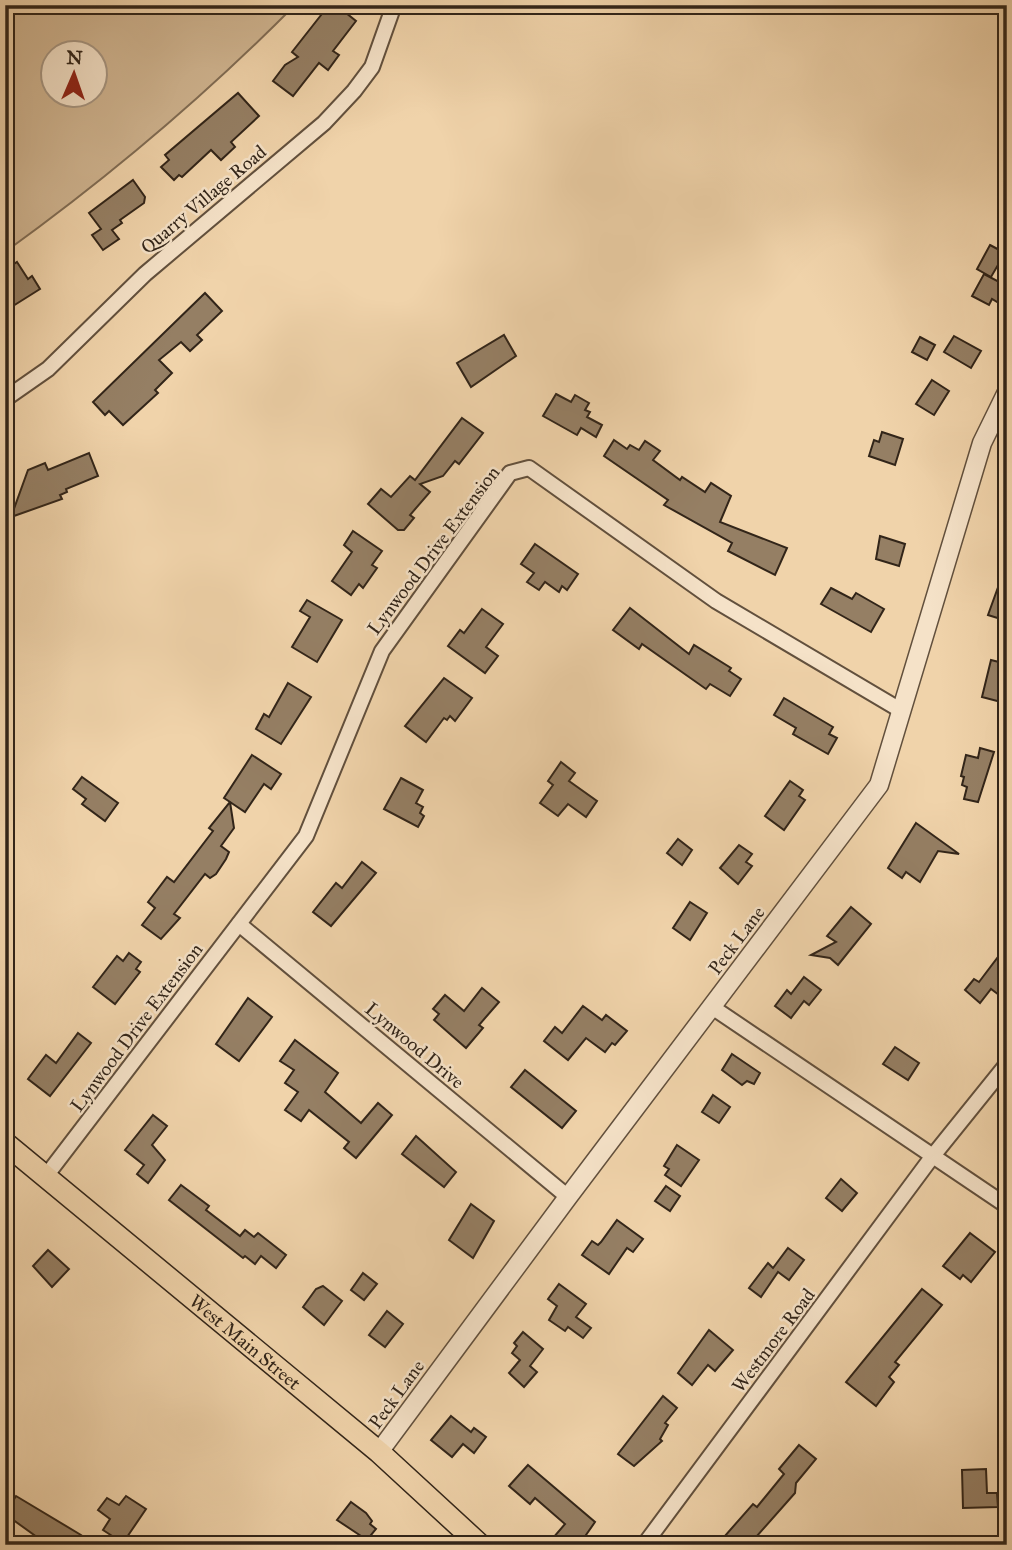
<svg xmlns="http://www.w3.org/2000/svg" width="1012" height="1550" font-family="'IM FELL Great Primer',serif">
<rect width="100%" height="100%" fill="#f0d3aa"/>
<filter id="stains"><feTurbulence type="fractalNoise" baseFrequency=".00286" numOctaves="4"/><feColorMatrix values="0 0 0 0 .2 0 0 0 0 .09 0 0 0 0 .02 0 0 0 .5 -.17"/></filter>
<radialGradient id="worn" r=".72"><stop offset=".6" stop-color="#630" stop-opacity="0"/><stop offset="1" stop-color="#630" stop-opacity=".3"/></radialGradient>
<path fill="#d0b591" stroke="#816d55" stroke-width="2" fill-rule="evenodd" d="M5,5H295C205,96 109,177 5,252ZM52,52H94V94H52Z"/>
<g fill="#957f64" stroke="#322519" stroke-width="2">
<path d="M329,5H336L356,21L333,51L339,55L328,70L319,63L293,96L273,81L285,65L298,57L292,52Z"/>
<path d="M238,93L259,116L231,142L235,147L221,160L211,150L182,177L179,175L174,180L161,167L169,160L165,155Z"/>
<path d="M133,180L145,197L144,203L120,220L122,223L112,230L119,239L103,250L92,235L101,229L89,213Z"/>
<path d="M990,245L1005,253L991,277L977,269Z"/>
<path d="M17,262L28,279L32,276L40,289L5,311V270Z"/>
<path d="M984,274L1007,286V308L992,299L989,305L972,296Z"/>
<path d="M205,293L222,311L197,335L202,340L190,351L181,342L159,360L172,373L155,390L158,393L123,425L109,411L105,415L93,402Z"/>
<path d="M504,335L516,356L471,387L457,363Z"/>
<path d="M954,336L981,351L971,368L944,352Z"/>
<path d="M920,337L935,345L927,360L912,352Z"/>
<path d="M932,380L949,391L934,415L916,404Z"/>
<path d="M556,394L571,402L575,395L589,403L585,410L590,412L587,417L602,425L596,437L581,428L577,435L543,416Z"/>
<path d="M462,418L483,433L459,464L455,461L443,476L420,484L430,492L410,515L414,518L404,530H398L368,504L381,489L391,497L410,476L415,480Z"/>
<path d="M882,432L903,439L895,465L869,456L874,440L879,442Z"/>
<path d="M614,440L627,449L630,445L639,450L645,441L660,451L653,460L680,480L682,477L705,492L711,483L731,496L720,522L787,548L775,575L728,551L732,543L664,505L668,500L604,456Z"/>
<path d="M89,453L98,476L66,489L67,492L60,495L62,499L11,517L28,470L45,463L48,470Z"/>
<path d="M353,531L382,551L372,565L377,568L363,588L359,584L351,595L332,581L352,552L344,545Z"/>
<path d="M880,536L905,544L899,566L876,559Z"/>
<path d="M535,544L578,574L567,590L562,586L559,592L545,582L539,590L527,582L534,573L521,564Z"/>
<path d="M1005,568L1007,569V621L988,615Z"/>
<path d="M831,588L852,599L856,593L884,609L871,632L821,604Z"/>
<path d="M307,600L342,620L317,662L292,647L310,617L300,611Z"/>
<path d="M630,608L689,654L694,645L731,668L729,671L741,679L730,696L710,684L706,689L642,644L639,649L613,630Z"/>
<path d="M482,609L503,624L486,647L498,656L485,673L448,646L460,630L464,633Z"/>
<path d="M991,660L1007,664L1001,702L982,697Z"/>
<path d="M444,678L472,698L455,721L450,716L447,720L444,718L426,742L405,726Z"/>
<path d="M288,683L311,697L281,744L256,729L264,714L269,717Z"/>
<path d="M784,698L833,727L829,734L837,738L828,754L793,734L796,728L774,715Z"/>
<path d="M980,748L994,752L978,802L964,799L967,787L962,785L964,777L961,776L966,755L978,758Z"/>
<path d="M252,755L281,774L271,789L264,784L245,812L230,802L234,828L221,846L229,852L226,859L216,874L210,878L205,874L174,914L180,918L161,939L142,925L155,908L148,902L167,877L174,882L213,831L209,828L230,802L224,798Z"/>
<path d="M561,762L575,773L569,781L597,801L586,817L568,804L558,816L540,803L553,785L548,781Z"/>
<path d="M82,777L118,803L105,821L82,804L86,799L73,789Z"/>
<path d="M401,778L423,790L416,803L423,807L420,813L424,816L418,827L384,809Z"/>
<path d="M790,781L803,790L799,796L805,800L784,830L765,816Z"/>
<path d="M916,823L959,854L938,851L920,882L906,872L902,878L888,868Z"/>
<path d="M678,839L692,850L682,865L667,853Z"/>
<path d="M739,845L752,854L746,862L752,866L738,884L720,868Z"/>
<path d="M362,862L376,873L331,926L313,912L336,883L342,888Z"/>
<path d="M690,902L707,913L690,940L673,928Z"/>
<path d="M851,907L871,924L838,965L830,958L811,955L836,942L827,936Z"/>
<path d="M129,953L141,962L136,969L140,972L115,1004L93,987L117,956L123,961Z"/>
<path d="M998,957L1007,964V986L999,995L991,989L980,1003L965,990L974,979L979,982Z"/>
<path d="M804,977L821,990L809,1005L804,1001L791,1018L775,1006L787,990L791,994Z"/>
<path d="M482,988L499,1002L479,1025L483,1028L466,1048L434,1020L439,1014L433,1009L445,995L464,1011Z"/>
<path d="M248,998L272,1017L239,1061L216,1044Z"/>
<path d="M583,1006L602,1020L606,1015L627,1031L615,1045L612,1043L605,1052L586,1038L568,1060L544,1041L555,1027L562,1033Z"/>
<path d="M78,1033L91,1043L50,1096L28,1079L46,1055L56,1063Z"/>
<path d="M295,1040L338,1073L325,1092L361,1123L378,1103L392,1115L356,1158L344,1148L349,1142L309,1110L301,1121L285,1110L298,1092L285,1083L294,1070L280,1061Z"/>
<path d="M895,1047L919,1063L908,1080L883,1064Z"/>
<path d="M732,1054L760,1073L754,1084L747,1081L742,1085L722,1070Z"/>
<path d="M525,1070L576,1111L562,1128L511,1087Z"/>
<path d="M713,1095L730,1107L719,1123L702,1112Z"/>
<path d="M153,1115L167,1126L152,1145L165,1160L148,1183L137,1174L144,1165L125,1150Z"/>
<path d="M416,1136L456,1172L444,1187L402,1154Z"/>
<path d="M677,1145L699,1160L681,1186L665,1175L669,1169L664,1166Z"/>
<path d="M841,1179L857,1193L842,1211L826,1198Z"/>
<path d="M181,1185L209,1206L206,1210L240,1236L245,1230L254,1237L258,1233L286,1255L276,1268L261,1256L255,1264L245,1256L243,1258L169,1200Z"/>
<path d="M666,1186L680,1196L670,1211L655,1201Z"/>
<path d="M471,1204L494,1221L473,1258L449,1240Z"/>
<path d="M617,1220L643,1239L633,1252L627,1248L609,1274L582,1255L592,1241L598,1245L601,1242Z"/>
<path d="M970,1233L995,1252L971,1282L963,1275L960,1279L943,1266Z"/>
<path d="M788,1248L804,1260L789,1280L778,1272L761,1297L749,1288L768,1263L773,1268Z"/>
<path d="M48,1250L69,1269L52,1287L33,1266Z"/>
<path d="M363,1273L377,1284L364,1300L351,1290Z"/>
<path d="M559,1284L586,1304L576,1317L591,1328L583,1338L568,1327L565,1331L549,1320L557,1306L548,1299Z"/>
<path d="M323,1286L342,1301L324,1325L303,1307L316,1289Z"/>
<path d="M922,1289L942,1305L895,1362L899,1365L889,1377L894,1382L876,1406L846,1382Z"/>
<path d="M387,1311L403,1324L385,1347L369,1335Z"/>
<path d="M709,1330L733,1350L715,1371L708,1365L692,1385L678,1373Z"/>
<path d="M523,1332L543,1349L530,1366L537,1372L524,1387L509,1373L520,1360L512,1353L517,1346L514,1343Z"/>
<path d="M663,1396L677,1408L665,1423L668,1425L660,1439L662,1441L634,1466L618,1454Z"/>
<path d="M451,1416L471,1432L474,1428L486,1437L474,1453L463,1444L452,1457L431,1440Z"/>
<path d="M799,1445L816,1459L796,1483L795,1493L749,1545H717L753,1504L757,1507L784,1474L779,1469Z"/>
<path d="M528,1465L595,1522L579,1545H547L565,1524L535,1498L530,1504L509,1486Z"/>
<path d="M986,1469L987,1493H997L998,1507L963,1508L962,1470Z"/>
<path d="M16,1496L81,1535L75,1545H48L5,1514Z"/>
<path d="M126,1496L146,1509L123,1543L103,1530L110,1519L98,1510L107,1498L119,1505Z"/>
<path d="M351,1502L366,1513L372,1521L370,1524L376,1529L367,1540L337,1520Z"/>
</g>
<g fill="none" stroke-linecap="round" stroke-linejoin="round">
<g stroke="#62503d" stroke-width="18">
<g id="minor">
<path d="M5,399L48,369L145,274L324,123L354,91L372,67L394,5"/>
<path d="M239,924L568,1197"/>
<path d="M712,1007L1007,1206"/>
<path d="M46,1176L306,836L382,651L510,473L529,468L716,601L902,711"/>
<path d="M644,1545L932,1157L1007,1064"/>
</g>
</g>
<g stroke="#62503d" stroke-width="21">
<path id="tertiary" d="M379,1452L568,1197L879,785L982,443L1007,392"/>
</g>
<g stroke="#322519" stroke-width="24">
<g id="primary">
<path id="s1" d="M5,1143L379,1452L480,1545"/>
</g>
</g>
<use href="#minor" stroke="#f5e2c8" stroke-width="14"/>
<use href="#tertiary" stroke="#f5e2c8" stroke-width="18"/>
<use href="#primary" stroke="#f0d3aa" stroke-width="21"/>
</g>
<g text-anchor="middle" stroke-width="5" stroke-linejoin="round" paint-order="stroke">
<g font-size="19" fill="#322519" stroke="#f5e2c8">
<text transform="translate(203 199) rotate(-40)" y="7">Quarry Village Road</text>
<text transform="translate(433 550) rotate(-53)" y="7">Lynwood Drive Extension</text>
<text transform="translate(736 940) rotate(-53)" y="7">Peck Lane</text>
<text transform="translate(136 1027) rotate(-53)" y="7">Lynwood Drive Extension</text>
<text transform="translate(415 1045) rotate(40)" y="7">Lynwood Drive</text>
<text transform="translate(773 1340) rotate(-53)" y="7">Westmore Road</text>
<text dy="7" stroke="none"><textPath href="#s1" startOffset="312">West Main Street</textPath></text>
<text transform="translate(396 1394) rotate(-54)" y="7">Peck Lane</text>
</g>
</g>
<rect width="1012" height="1550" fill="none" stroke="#f0d3aa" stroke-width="28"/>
<rect x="7" y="7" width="998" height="1536" fill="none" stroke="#322519" stroke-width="3.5"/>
<rect x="14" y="14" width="984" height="1522" fill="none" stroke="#322519" stroke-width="2"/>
<g transform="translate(74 74) rotate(2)"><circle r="33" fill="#f5e2c8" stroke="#a79682" stroke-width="2"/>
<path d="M0-5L12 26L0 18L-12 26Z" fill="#8f2418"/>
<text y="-10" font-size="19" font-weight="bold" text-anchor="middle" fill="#322519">N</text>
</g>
<rect width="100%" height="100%" filter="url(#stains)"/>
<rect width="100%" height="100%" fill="url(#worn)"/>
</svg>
